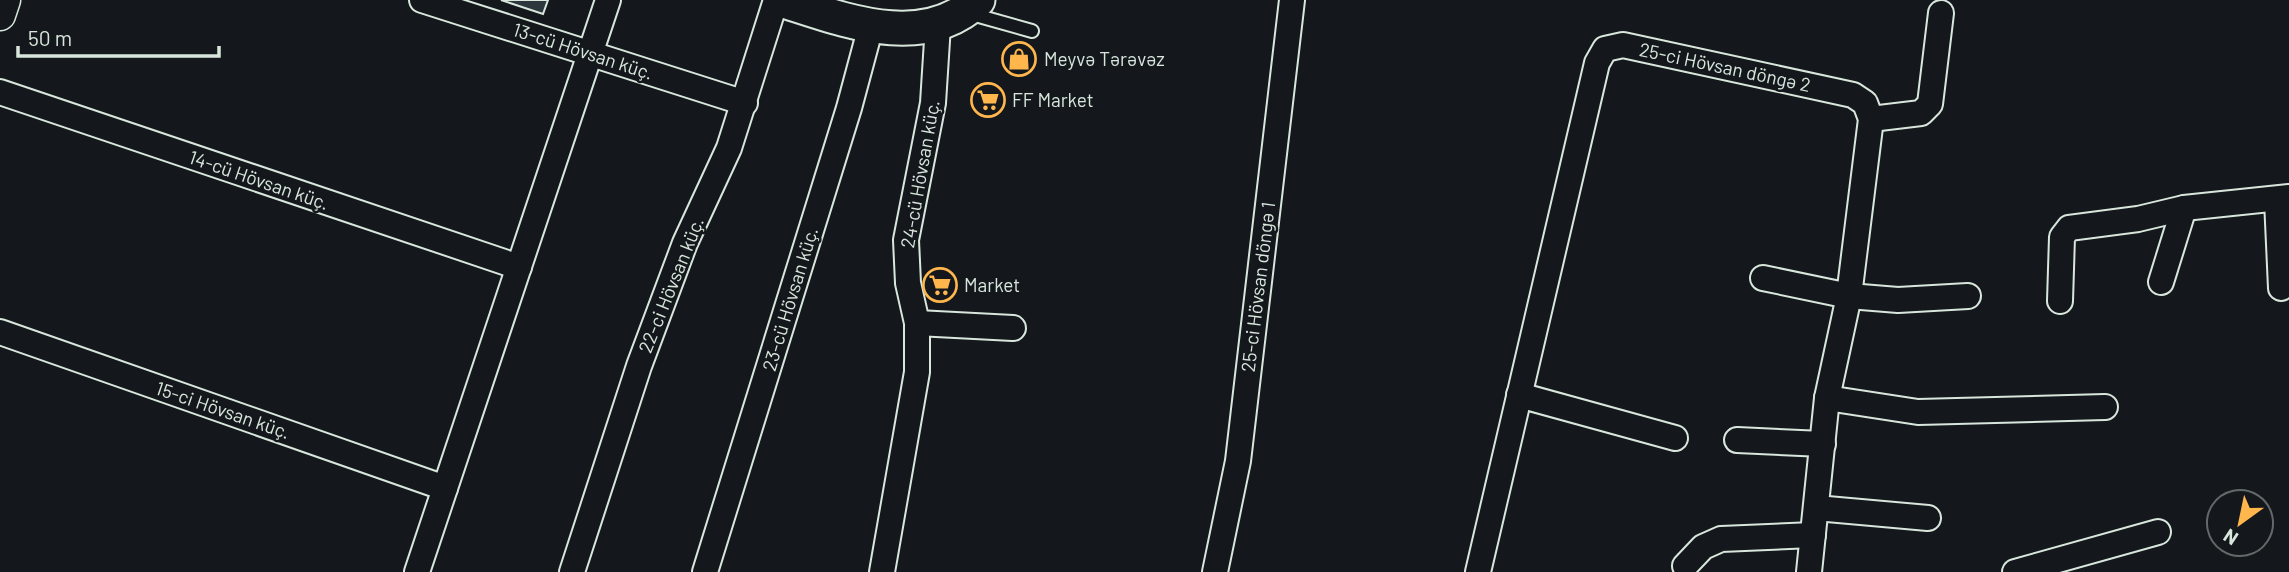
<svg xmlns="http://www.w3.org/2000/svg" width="2289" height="572" font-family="Barlow,sans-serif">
<rect width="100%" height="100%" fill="#14181c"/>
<path fill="#2c363c" stroke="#d8e6dc" stroke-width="2" d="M501,0H548L543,14Z"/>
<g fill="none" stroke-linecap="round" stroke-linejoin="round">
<g stroke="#d8e6dc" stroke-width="16">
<path id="service" d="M968,13L1032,31"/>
</g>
<g stroke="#d8e6dc" stroke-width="28">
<g id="minor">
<path d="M422,0L745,103"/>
<path d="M0,92L519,267"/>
<path d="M1871,119L1921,113L1930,104L1941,13"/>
<path d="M2277,200L2281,288"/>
<path d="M1763,278L1849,296L1898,300L1968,296"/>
<path d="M2161,282L2184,208"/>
<path d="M2060,301L2062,237L2069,228L2138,219L2184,208L2289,197"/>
<path d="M917,323L1013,328"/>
<path d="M0,332L445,488"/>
<path d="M1519,395L1675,438"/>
<path d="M1827,398L1918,412L2105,407"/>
<path d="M1737,440L1823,444"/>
<path d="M1816,508L1928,518"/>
<path d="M1685,566L1703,547L1721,539L1813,535"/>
<path d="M417,572L608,0"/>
<path d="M572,572L639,366L685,243L729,148L776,0"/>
<path d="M705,572L849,108L871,26"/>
<path d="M882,572L917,372V323L908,283L906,240L933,103L938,25"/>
<path d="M1215,572L1238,461L1292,0"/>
<path d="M1478,572L1597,63L1605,49L1623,45L1853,95L1865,103L1871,119L1849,296L1827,398L1809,572"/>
<path d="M2015,572L2158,532"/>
</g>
</g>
<g stroke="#d8e6dc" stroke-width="33">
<path id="tertiary" d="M0,15L5,0"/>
</g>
<g stroke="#d8e6dc" stroke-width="37">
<path id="secondary" d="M781,0C844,20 923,52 978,0"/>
</g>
<use href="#service" stroke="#14181c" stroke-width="12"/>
<use href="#minor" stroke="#14181c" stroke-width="24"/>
<use href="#tertiary" stroke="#14181c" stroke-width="30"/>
<use href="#secondary" stroke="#14181c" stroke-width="33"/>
</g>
<defs>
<g id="shop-ring" transform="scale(1.75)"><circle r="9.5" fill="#14181c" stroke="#ffb74d" stroke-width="1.5"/><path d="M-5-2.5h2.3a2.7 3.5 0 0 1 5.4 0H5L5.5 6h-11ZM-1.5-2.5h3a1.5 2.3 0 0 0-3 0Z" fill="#ffb74d"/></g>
<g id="supermarket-ring" transform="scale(1.75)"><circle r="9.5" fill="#14181c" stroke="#ffb74d" stroke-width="1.5"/><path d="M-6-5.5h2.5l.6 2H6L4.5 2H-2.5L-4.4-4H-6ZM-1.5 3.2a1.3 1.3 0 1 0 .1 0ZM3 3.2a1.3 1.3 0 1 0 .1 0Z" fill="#ffb74d"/></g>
</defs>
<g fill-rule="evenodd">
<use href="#shop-ring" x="1019" y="59"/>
<use href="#supermarket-ring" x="988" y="100"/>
<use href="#supermarket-ring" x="940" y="285"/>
</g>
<g text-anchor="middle" stroke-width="5" stroke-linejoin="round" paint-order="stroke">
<g font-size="19" fill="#d8e6dc" stroke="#14181c">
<text transform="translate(583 51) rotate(18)" y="7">13-cü Hövsan küç.</text>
<text transform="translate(1725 67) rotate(12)" y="7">25-ci Hövsan döngə 2</text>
<text transform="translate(920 174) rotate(-80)" y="7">24-cü Hövsan küç.</text>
<text transform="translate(259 180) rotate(19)" y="7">14-cü Hövsan küç.</text>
<text transform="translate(671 285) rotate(-68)" y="7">22-ci Hövsan küç.</text>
<text transform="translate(1258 287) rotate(-83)" y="7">25-ci Hövsan döngə 1</text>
<text transform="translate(790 299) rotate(-73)" y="7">23-cü Hövsan küç.</text>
<text transform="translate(223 410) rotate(19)" y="7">15-ci Hövsan küç.</text>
</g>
<g font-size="19" fill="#d8e6dc" stroke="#14181c" text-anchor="start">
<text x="1044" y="66">Meyvə Tərəvəz</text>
<text x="1012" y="107">FF Market</text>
<text x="964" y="292">Market</text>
</g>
</g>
<g transform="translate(2240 523) rotate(213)"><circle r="33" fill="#14181c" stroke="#626a69" stroke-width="2"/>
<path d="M0-5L12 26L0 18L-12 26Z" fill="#ffb74d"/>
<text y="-10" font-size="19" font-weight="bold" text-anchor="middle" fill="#d8e6dc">N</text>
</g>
<path d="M18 46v10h201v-10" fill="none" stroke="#d8e6dc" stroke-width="3.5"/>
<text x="28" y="46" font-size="21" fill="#d8e6dc" stroke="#14181c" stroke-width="5" paint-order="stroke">50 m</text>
</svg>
